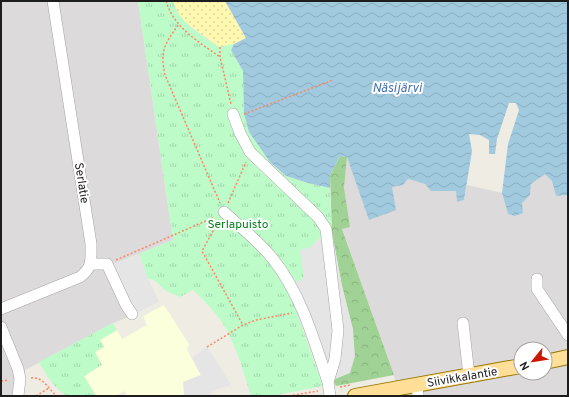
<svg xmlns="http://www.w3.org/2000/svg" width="569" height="397" font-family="Overpass,sans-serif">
<defs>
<pattern id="forest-crowns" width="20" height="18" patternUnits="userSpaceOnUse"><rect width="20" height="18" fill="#a0d195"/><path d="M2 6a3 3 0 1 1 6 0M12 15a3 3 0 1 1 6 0" fill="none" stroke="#89b380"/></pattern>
<pattern id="sand-dots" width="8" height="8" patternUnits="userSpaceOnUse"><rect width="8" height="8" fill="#fff8b1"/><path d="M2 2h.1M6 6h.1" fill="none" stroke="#dad498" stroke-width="1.8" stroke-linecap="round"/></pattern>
<pattern id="park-tufts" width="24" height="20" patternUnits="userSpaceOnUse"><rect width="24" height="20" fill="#bdfcc9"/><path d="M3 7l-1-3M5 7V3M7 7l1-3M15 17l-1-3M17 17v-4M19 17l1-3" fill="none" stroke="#a2d8ac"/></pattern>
<pattern id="water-waves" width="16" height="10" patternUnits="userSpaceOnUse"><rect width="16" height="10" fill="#a1cadf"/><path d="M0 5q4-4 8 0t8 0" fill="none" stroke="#8aadbf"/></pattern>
</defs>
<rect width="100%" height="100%" fill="#efece3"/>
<g fill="#dcdada" fill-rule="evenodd">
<path d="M1,1H138L173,240L111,265L129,317L113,323L25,370L23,396H1Z"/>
<path d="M347,157L391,187L403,185L408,179L425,184L431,191H456L457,201L464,200L467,185L502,193L508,214L530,195L531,184L545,174L552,180L556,196L568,195V396H399L393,372L342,228L349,226L344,188ZM521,349H545V373H521Z"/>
</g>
<path fill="#fbffdc" d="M164,305L189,344L187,350L201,375L184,382V396H126L125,391L115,396H96L84,376L101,365L95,352L100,340L117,330L122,339L147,325L143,316Z"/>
<path fill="url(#forest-crowns)" d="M340,156L347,157L344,188L350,227L342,229L394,375L336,386L333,380L353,330L342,286L332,233L330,175Z"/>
<path fill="url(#sand-dots)" d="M173,1H225L246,38L234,44L219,47L181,19Z"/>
<g fill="url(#park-tufts)">
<path d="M138,1H173C179,23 201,34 219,47L234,44L231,50L243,71L244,114L249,132L270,162L286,176L308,183L330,188L332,233C305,242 310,254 305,277C303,285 297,294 293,302L323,386L271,396H251C244,374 238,351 227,331C219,315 205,302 193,290L180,297L166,291L154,280L148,279L139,254L173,240Z"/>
<path d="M113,323L117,330L100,340L104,347L95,352L102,365L84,376L96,396H67C54,388 47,376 39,362Z"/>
</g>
<g fill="#e5e5e5">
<path d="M332,233L342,286L353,330L355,356L350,373L333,380L295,283L304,278L300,250L310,247L324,235Z"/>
<path d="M139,254L148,279L159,302L129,317L111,265Z"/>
<path d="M207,347L225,375L231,385L211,391V396H180L184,395L183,382L201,375L192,358Z"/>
</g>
<path fill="url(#water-waves)" d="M225,1H568V195L556,196L552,181L545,174L531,184L530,195L522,203L523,213L515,216L508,214L502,193L508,144L519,110L516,103H509L497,139L495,154H489V140L480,135L469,134L472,151L464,200L457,202L456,191H431L425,184L408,179L403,185L392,187L396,210L369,220L347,157L340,156L330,175V188L308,183L286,176L270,162L249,132L244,114L243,71L231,50L234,44L246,38Z"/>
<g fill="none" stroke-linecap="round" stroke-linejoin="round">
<g stroke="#a4a4a4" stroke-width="12">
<g id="minor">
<path d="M233,114L240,133L250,152L318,217L326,229L338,330L335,359L328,382L330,396"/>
<path d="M224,212C240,227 259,241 273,259C301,294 314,340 328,382"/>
<path d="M91,264H107L126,305L132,314"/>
<path d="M537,279V289L568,335"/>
<path d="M1,309L80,277C93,267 91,260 91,244L53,1"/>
<path d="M463,323L469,375"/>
<path d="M1,327L18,369L20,379L18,396"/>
<path d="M417,385L418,396"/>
</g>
</g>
<g stroke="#977500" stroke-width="16">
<g id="major">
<path d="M545,362L568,357"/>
<path d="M355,396L521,366"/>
</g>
</g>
<g stroke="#ff8564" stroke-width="1.5" stroke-dasharray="2 2" stroke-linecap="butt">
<path d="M166,1C174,28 199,42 220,57"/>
<path d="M178,25C164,46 160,50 165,75L220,203"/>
<path d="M220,47V57L231,104"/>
<path d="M244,114L333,80"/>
<path d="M228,203L246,162"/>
<path d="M219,220L202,251L243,325"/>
<path d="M116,260L215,217"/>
<path d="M207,347L243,325L256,320L292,313"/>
<path d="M31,378C43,376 48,389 57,396"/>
<path d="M1,381L9,380"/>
<path d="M340,387L350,385"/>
<path d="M36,396L49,388"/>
<path d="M289,396L318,391"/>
</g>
<use href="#minor" stroke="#fff" stroke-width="11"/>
<use href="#major" stroke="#ffde98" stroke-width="14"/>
</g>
<g text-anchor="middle" stroke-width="4" stroke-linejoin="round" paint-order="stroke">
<g font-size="12" fill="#1d1d1d" stroke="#fff">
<text transform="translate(82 183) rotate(81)" y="4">Serlatie</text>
<text transform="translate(462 377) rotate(-10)" y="4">Siivikkalantie</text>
</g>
<g font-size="12" fill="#05821d" stroke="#fff">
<text x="238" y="228">Serlapuisto</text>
</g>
<g font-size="13" font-style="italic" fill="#4570b2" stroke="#fff">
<text x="397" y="92">Näsijärvi</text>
</g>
</g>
<rect width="569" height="397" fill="none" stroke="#1d1d1d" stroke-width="4"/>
<g transform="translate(533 361) rotate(240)"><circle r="19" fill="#ffffff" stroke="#a5a5a5"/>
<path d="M0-3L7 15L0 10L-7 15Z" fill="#cb1600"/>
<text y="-6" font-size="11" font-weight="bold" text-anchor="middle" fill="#1d1d1d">N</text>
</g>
</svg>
